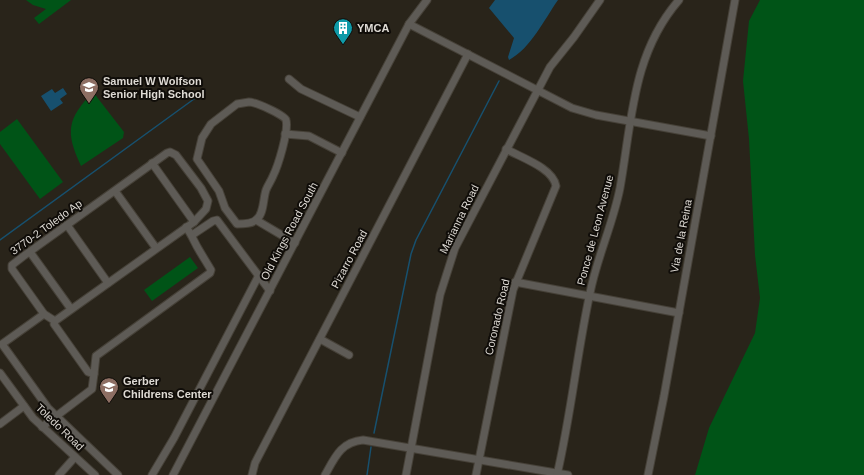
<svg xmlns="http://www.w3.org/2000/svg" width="864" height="475" font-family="Helvetica,sans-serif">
<rect width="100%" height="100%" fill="#29241a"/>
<g fill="#005417">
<path d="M26,0H71L39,24L34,18L46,9L33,5Z"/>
<path d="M760,0H864V475H695L709,428L755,333L760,298L755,255L749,139L743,81L749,21Z"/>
<path d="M93,92L124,132L123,138L81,166C65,132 67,119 93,92Z"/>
<path d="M17,119L63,182L40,199L0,144V132Z"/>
<path d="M190,257L198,268L152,301L144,290Z"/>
</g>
<g fill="#17506e">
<path d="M495,0H558C544,20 531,48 509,60L508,57L514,38L489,8Z"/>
<path d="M63,88L67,94L60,99L63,103L51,111L41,96L52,89L55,93Z"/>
</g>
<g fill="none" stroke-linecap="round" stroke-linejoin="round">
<g stroke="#17506e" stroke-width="1.5">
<path d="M0,240L205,91"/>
<path d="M374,433L411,254L416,240L499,81"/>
<path d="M367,475L371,447"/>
</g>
<g stroke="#464138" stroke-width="9">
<g id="minor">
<path d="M409,24L572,108L596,115L711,136"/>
<path d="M289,79L301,89L360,117"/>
<path d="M249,102C255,102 285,115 286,120C289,131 278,166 273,176C271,181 268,185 266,190C263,199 264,213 257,219C253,224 243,224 237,224L225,208L219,191L197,159L202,138L211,124L237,104Z"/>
<path d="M285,134L309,136L342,153"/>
<path d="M152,163L194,222"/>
<path d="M115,191L156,248"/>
<path d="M256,220L295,243"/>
<path d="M67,225L108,283"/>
<path d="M192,235L213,221L217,220L270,291"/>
<path d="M30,252L71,309"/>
<path d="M515,282L679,313"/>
<path d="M44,314L2,344L48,408L118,475"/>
<path d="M55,321L194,222L206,209L208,201L201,188L176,155L170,152L167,153L25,255L12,265V269L44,314L55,321L54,324L88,372L94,374L96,356L210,273L211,270C207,263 203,257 199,250C194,242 192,235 186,227"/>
<path d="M320,339L349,355"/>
<path d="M0,373L33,418L95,475"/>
<path d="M0,424L24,406"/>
<path d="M42,427L92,389L94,374"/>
<path d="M59,475L75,457"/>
<path d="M152,475L174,438L259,275"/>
<path d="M173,475L409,24L427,0"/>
<path d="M252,475L255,463L468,54"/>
<path d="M325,475C335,457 341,442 363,440L568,475"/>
<path d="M406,475L440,295L455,248L550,67L574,37L600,0"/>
<path d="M476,475L513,290L556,186C553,168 522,158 506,149"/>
<path d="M557,475C571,415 577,353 590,293C597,257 613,224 620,188C632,121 632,54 679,0"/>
<path d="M648,475L664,396L735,0"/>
</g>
</g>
<use href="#minor" stroke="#5e5b56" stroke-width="7"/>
</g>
<defs>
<g id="building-pin" transform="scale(1)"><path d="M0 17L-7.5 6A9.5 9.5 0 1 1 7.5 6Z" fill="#0f9aa8" stroke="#100d09"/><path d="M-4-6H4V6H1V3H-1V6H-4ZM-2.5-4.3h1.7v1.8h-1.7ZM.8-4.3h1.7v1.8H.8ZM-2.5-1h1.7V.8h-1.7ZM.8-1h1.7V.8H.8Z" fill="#fff"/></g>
<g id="school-pin" transform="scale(1)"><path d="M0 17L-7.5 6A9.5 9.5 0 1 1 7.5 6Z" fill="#8d6e63" stroke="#100d09"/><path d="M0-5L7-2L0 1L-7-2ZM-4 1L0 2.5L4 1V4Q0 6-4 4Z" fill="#fff"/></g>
</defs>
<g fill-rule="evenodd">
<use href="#building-pin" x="343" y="28"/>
<use href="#school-pin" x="89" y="87"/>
<use href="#school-pin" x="109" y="387"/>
</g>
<g text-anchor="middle" stroke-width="4" stroke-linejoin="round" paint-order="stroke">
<g font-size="11" font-weight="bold" fill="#dedad4" stroke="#100d09" text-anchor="start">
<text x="357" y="32">YMCA</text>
<text x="103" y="85">Samuel W Wolfson<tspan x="103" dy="13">Senior High School</tspan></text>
<text x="123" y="385">Gerber<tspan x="123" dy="13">Childrens Center</tspan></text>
</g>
<g font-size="11" fill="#dedad4" stroke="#100d09">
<text transform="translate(459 219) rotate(-64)" y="4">Marianna Road</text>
<text transform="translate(46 227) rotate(-36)" y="4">3770-2 Toledo Ap</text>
<text transform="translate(595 230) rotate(-75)" y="4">Ponce de Leon Avenue</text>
<text transform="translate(289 231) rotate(-62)" y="4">Old Kings Road South</text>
<text transform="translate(681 236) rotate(-79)" y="4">Via de la Reina</text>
<text transform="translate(349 259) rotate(-62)" y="4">Pizarro Road</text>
<text transform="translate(497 317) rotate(-77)" y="4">Coronado Road</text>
<text transform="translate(60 427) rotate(44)" y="4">Toledo Road</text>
</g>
</g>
</svg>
